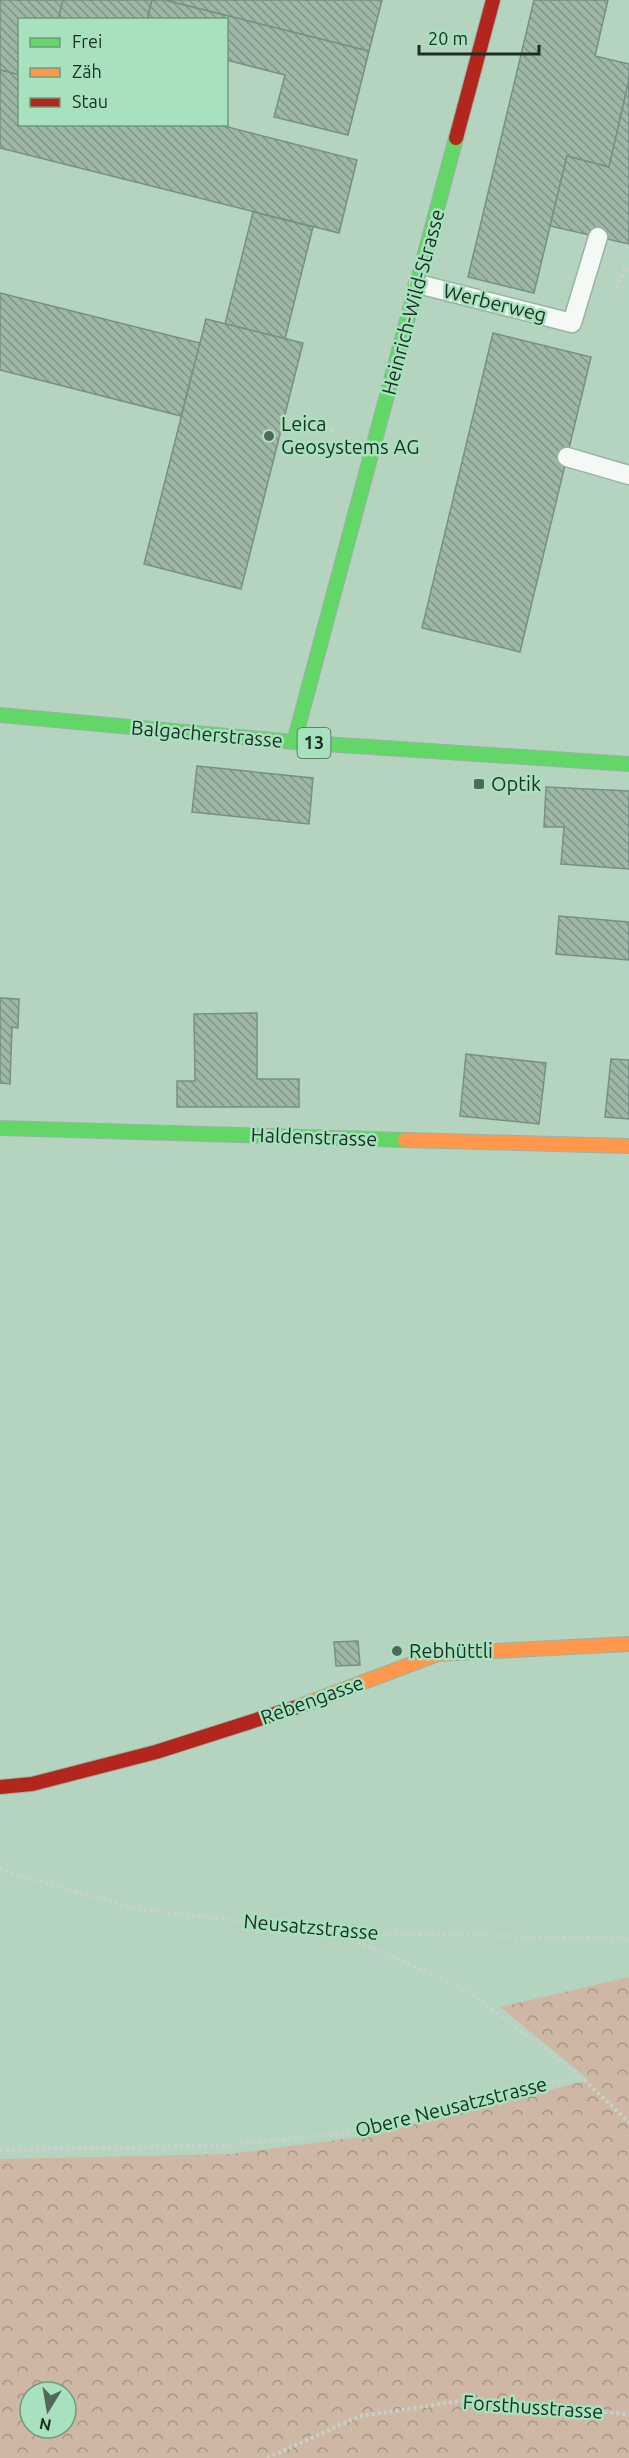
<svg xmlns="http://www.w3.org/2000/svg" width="629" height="2458" font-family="Ubuntu,sans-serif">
<defs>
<pattern id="forest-crowns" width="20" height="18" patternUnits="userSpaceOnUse" patternTransform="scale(1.5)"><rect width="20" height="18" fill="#ceb7a4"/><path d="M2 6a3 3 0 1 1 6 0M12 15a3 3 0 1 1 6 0" fill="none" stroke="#a69585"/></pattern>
<pattern id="building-back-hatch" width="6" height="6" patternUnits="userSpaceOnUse" patternTransform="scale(1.5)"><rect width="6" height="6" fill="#9eb7a7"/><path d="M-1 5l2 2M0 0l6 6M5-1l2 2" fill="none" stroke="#809588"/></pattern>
</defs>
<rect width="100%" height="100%" fill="#b5d4c0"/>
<path fill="url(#forest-crowns)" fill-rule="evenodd" d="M629,1977V2458H0V2159L230,2154L367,2136L589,2080L500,2007ZM30,2392H66V2428H30Z"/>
<g fill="url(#building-back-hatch)" stroke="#789082" stroke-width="1.5">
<path d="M0,0H63L58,20H20V75L0,70Z"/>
<path d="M63,0H152L147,20H58Z"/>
<path d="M152,0H165L369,51L348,135L274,117L285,75L226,60V20H147Z"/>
<path d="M165,0H382L369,51Z"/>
<path d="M534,0H608L595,56L629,64V80L609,167L567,156L534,293L468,277Z"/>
<path d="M0,70L20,75V124H216L357,160L339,233L0,148Z"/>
<path d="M629,80V244L550,226L567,156L609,167Z"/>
<path d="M253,212L313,227L285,339L225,324Z"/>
<path d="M0,293L200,343L181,416L0,370Z"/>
<path d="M206,319L303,343L241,589L144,564Z"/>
<path d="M493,333L591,357L520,652L422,628Z"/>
<path d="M197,766L313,778L309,824L192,812Z"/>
<path d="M546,787L629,791V869L561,864L564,827H544Z"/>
<path d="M559,916L629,922V960L556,954Z"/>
<path d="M0,998L19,999L18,1028L12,1027L10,1084L0,1083Z"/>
<path d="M257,1013V1079H299V1107H177V1081H195L194,1014Z"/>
<path d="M466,1054L546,1063L539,1124L460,1116Z"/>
<path d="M611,1059L629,1060V1119L605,1117Z"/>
<path d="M358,1641L360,1665L336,1666L334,1642Z"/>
</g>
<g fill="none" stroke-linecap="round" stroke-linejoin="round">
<g stroke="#9ab2a3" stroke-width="21">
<g id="lane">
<path d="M418,284L572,323L598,237"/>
<path d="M567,457L629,475"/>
</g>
</g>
<g stroke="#9ab2a3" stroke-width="16">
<g id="fast">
<path d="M0,715L294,742L629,764"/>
<path d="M294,742L456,138"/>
<path d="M0,1128L405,1140"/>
</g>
</g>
<g stroke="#9ab2a3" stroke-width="16">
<g id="slow">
<path d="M405,1140L629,1146"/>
<path d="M300,1706L438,1654L629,1644"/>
</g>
</g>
<g stroke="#9ab2a3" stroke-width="16">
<g id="jam">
<path d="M456,138L493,0"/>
<path d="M0,1787L32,1784L156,1752L300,1706"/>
</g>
</g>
<g stroke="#c7d0ca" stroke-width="4" stroke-dasharray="3 3" stroke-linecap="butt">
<path d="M615,294L624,269L629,270"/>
<path d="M284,418L340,432"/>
<path d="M0,1868L20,1876L138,1909L335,1932L629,1939"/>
<path d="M580,2076L629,2122"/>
<path d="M0,2150L230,2145L367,2131L580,2076L465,1989L335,1932"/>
<path d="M267,2458L360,2416L460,2401L629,2414"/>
</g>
<use href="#lane" stroke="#f4f9f6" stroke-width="18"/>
<use href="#fast" stroke="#63d668" stroke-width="14"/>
<use href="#slow" stroke="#ff974d" stroke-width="14"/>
<use href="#jam" stroke="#b3261e" stroke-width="14"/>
</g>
<g fill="#50695a" stroke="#a8e1bd" stroke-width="2">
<circle cx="269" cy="436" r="6"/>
<rect x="473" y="778" width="12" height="12" rx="3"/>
<circle cx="397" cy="1651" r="6"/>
</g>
<g text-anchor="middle" stroke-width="5" stroke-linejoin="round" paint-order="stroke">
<rect fill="#a8e1bd" stroke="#446551" stroke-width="1.5" x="297.5" y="728" width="33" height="30" rx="4.5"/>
<g font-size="18" font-weight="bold" fill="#193023">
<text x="314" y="749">13</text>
</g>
<g font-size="20" fill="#193023" stroke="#a8e1bd">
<text transform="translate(413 302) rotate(-75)" y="7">Heinrich-Wild-Strasse</text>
<text transform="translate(495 303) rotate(14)" y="7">Werberweg</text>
<text transform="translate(207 734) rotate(5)" y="7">Balgacherstrasse</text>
<text transform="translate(314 1137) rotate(2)" y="7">Haldenstrasse</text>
<text transform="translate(312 1700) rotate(-20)" y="7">Rebengasse</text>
<text transform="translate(311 1927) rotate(5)" y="7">Neusatzstrasse</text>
<text transform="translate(451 2107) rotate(-14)" y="7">Obere Neusatzstrasse</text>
<text transform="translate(533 2407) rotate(4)" y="7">Forsthusstrasse</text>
</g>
<g font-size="20" fill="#193023" stroke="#a8e1bd" text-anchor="start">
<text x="281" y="431">Leica<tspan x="281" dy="23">Geosystems AG</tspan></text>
<text x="491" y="791">Optik</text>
<text x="409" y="1658">Rebhüttli</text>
</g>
</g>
<rect x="18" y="18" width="210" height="108" fill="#a8e1bd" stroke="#6f9a7f" stroke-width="1.5"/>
<rect x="30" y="38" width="30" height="9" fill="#63d668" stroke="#6f9a7f" stroke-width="1.5"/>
<text x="72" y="48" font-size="18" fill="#193023">Frei</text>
<rect x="30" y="68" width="30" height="9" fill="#ff974d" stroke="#6f9a7f" stroke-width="1.5"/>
<text x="72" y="78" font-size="18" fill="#193023">Zäh</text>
<rect x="30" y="98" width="30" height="9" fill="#b3261e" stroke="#6f9a7f" stroke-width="1.5"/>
<text x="72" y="108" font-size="18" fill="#193023">Stau</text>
<g transform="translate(48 2410) rotate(191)"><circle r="28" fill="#a8e1bd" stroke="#6f9a7f" stroke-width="1.5"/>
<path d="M0-4.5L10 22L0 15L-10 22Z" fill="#50695a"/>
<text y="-9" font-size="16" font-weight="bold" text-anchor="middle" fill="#193023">N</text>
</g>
<path d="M419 45v9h120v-9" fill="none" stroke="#193023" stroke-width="3"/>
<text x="428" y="45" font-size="18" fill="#193023" stroke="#a8e1bd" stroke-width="4.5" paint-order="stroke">20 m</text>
</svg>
